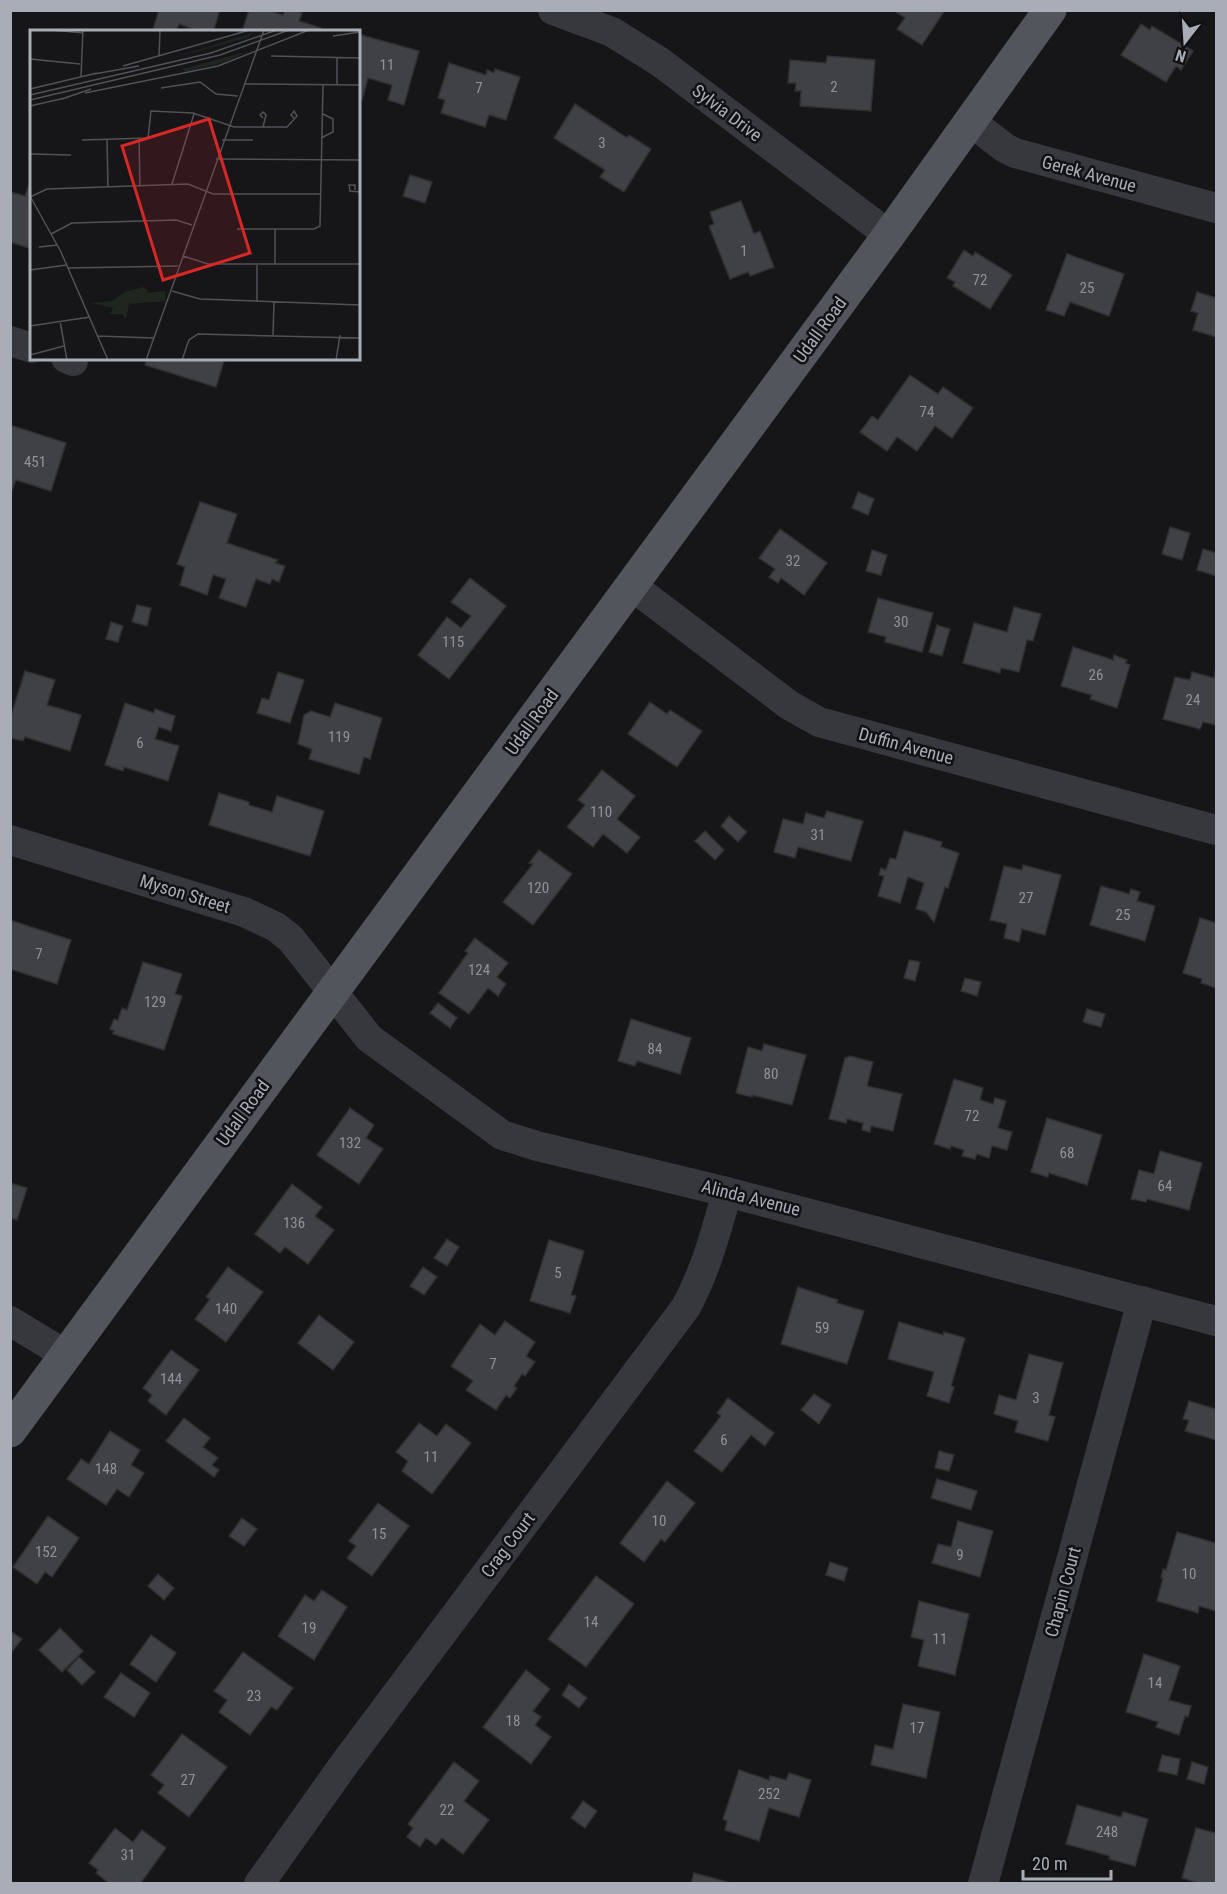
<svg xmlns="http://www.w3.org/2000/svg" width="1227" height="1894" font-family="'Roboto Condensed',sans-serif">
<rect width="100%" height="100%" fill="#161618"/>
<g fill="#404145" stroke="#303034" stroke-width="1.5">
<path d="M159,10H220L213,32H201L179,24L176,32H160L153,29Z"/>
<path d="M249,10H268L283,15L285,10H295L302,13L299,21L321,28L320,32H242Z"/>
<path d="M893,10H945L922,45L897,29L905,18Z"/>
<path d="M1141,24L1150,30L1152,26L1193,51L1181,70L1176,66L1166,82L1121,55Z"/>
<path d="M358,34L419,51L404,105L388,100L392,85L368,78L362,100L358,99Z"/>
<path d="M827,56L875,60L871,111L800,106L801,91H795L796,83H788L790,60L826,63Z"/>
<path d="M449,63L486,75L487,70L494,73L495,69L520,77L506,120L489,115L485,127L441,113L445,100L438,98Z"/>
<path d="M575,104L627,138L629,135L651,149L624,192L600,177L605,170L554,138Z"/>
<path d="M410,175L432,182L425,203L403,196Z"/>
<path d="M29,185L32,186V240L29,248L10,242V192L25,196Z"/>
<path d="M741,201L754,234L760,231L774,267L750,276L748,272L730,279L709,226L714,224L710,212Z"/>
<path d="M964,250L973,256L975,252L1012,275L990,309L953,286L955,282L947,278Z"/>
<path d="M1067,254L1124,274L1109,316L1070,302L1064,316L1046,310Z"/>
<path d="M1197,292L1216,298V337L1193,330L1198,313L1191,311Z"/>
<path d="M147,358H225L216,387L145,365Z"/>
<path d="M910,375L938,394L943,387L973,408L952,438L935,426L917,451L897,437L887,451L860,432L872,416L878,420Z"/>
<path d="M10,425L66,443L51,491L16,480L10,496Z"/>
<path d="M858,492L874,499L868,515L852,508Z"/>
<path d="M200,502L237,514L227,543L278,560L275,563L285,566L279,582L272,579L270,584L256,579L246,607L219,598L226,579L213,575L207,595L180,585L185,567L177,564Z"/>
<path d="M1170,527L1190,533L1182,560L1162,554Z"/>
<path d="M780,529L827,563L804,595L781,578L778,583L769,577L775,569L759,558Z"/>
<path d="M1203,549L1216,553V576L1197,570Z"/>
<path d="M872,550L887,555L881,575L866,571Z"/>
<path d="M470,578L506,606L449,679L418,655L447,617L461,628L471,616L451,602Z"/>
<path d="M878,598L933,613L922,652L885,642L886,637L868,632Z"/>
<path d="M137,605L151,608L147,626L132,622Z"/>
<path d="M1014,607L1041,614L1033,641L1027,640L1019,672L1001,668L1000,673L963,663L974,623L1007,632Z"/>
<path d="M111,622L123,626L118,642L106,639Z"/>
<path d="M937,625L950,629L942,656L929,652Z"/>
<path d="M1073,647L1113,660L1114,655L1127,660L1125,663L1130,665L1117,708L1090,699L1092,695L1061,686Z"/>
<path d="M1216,668V725L1203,722L1200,729L1163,719L1175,677L1190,680L1192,672L1214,678Z"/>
<path d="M25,671L55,680L47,705L81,715L70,751L25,737L23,741L10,738V719Z"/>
<path d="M278,672L304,680L290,723L257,713L262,698L269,700Z"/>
<path d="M650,702L667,714L670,710L702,731L677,767L628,734Z"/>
<path d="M125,703L154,713L155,709L175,716L171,731L159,727L155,739L179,746L168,781L124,767L123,771L105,765Z"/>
<path d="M335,703L382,718L370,759L364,757L359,774L309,759L312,749L298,744L304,715L311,711L330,717Z"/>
<path d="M602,770L635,796L617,819L640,837L627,853L603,834L593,847L567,827L585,805L578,800Z"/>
<path d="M219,793L249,802V805L272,812L277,796L324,811L310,856L209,825Z"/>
<path d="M827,811L863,821L851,861L798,847L795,858L774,852L783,819L803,824L806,813L824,818Z"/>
<path d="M729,816L747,832L738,842L721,826Z"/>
<path d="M705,831L724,850L715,860L695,841Z"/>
<path d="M904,831L942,842L941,847L959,853L948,888L945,887L934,922L926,912L916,909L924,883L908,877L900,903L878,896L884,876L879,875L881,868L886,870L890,858L896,859Z"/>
<path d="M539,850L572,874L533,925L503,902L533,864L529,863Z"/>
<path d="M1023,865L1061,875L1045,935L1022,929L1019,942L1004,938L1007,924L990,920L1004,866L1022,870Z"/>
<path d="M1101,886L1129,894L1131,889L1140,892L1137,901L1155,906L1145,941L1090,925Z"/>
<path d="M1200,918L1216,923V988L1201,983L1202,979L1183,973Z"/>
<path d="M10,920L71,940L57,984L10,969Z"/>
<path d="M475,938L508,963L497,977L506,984L498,996L488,988L469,1014L439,993L468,953L465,951Z"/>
<path d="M909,960L920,962L915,981L904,978Z"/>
<path d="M143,962L182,974L175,994L182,996L164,1050L113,1034L114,1031L110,1029L114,1019L118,1020L122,1008L127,1010Z"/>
<path d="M965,978L981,982L977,996L961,991Z"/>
<path d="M438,1003L457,1018L450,1028L430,1013Z"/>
<path d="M1087,1009L1105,1014L1101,1027L1083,1022Z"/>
<path d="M631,1019L691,1038L680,1074L637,1061L635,1066L618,1061Z"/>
<path d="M764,1044L806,1055L792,1105L752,1095V1097L736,1093L748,1047L762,1051Z"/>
<path d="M850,1056L873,1062L867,1086L902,1094L893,1131L871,1126L870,1132L862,1130L863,1123L847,1119L846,1123L829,1119L845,1058Z"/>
<path d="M954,1079L983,1088L980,1100L993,1104L995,1098L1006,1101L998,1128L1012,1132L1007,1150L992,1146L989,1158L977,1154L975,1159L962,1156L964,1150L951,1146L950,1149L934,1144Z"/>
<path d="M350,1108L374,1125L366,1138L383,1149L359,1184L317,1155Z"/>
<path d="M1047,1118L1102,1135L1087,1185L1049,1173L1048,1177L1031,1172Z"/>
<path d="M1160,1151L1202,1163L1189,1210L1147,1199L1146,1202L1131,1199L1139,1170L1154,1174Z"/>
<path d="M10,1183L27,1188L17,1220L10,1218Z"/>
<path d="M292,1184L322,1207L315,1216L334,1230L308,1264L285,1247L280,1253L255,1234Z"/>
<path d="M447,1239L459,1247L447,1266L434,1258Z"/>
<path d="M549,1240L584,1251L571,1295L576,1296L570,1313L530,1301Z"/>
<path d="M228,1267L263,1292L226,1342L195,1319L210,1299L206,1297Z"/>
<path d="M423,1267L437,1277L424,1295L410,1286Z"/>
<path d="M798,1287L838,1300L837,1303L864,1311L847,1364L781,1344Z"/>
<path d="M319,1315L354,1342L333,1370L298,1343Z"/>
<path d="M505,1321L535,1342L526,1356L535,1362L525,1376L522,1374L514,1386L517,1388L510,1398L506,1395L496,1410L466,1390L473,1381L451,1366L480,1324L495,1335Z"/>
<path d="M899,1322L943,1335L944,1332L965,1338L951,1386L954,1387L949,1403L927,1396L934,1372L888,1359Z"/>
<path d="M171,1350L199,1370L166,1415L148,1401L152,1395L143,1388Z"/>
<path d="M1029,1354L1063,1363L1049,1415L1055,1417L1048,1441L1015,1432L1018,1421L994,1414L999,1395L1016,1400Z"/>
<path d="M814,1394L831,1405L819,1424L801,1410Z"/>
<path d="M728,1398L774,1433L765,1446L751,1435L722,1472L694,1451L721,1416L717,1413Z"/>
<path d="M1189,1401L1216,1409V1440L1185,1431L1189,1420L1183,1419Z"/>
<path d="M184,1418L210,1438L203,1447L218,1458L212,1465L219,1470L214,1477L166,1441Z"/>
<path d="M419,1423L437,1436L446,1424L471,1443L432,1494L402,1471L408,1461L396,1452Z"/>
<path d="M110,1431L140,1450L131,1465L144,1473L129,1497L117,1489L106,1505L67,1479L81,1459L89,1464Z"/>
<path d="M939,1451L954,1455L949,1471L935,1468Z"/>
<path d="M937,1479L977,1491L971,1510L931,1498Z"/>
<path d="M667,1481L695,1503L665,1542L661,1539L644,1562L620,1543Z"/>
<path d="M378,1503L409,1526L372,1576L347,1558L356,1546L349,1541Z"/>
<path d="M48,1516L79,1538L52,1577L45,1572L37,1584L13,1567Z"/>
<path d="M242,1518L257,1529L244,1546L229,1536Z"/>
<path d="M958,1521L993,1531L980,1577L932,1563L938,1544L951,1547Z"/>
<path d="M1177,1532L1216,1543V1611L1199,1606L1198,1613L1157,1601L1163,1578H1161L1163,1569L1166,1570Z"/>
<path d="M830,1562L848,1568L844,1581L826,1575Z"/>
<path d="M158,1574L174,1588L164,1600L148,1586Z"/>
<path d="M596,1576L634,1604L586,1667L548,1639Z"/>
<path d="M322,1590L347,1607L314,1660L278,1636L305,1595L314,1601Z"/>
<path d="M919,1601L969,1614L955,1675L918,1666L924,1640L911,1637Z"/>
<path d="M60,1628L83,1651L62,1672L39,1650Z"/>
<path d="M10,1631L22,1639L10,1654Z"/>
<path d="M151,1635L176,1653L156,1682L130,1664Z"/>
<path d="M243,1652L293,1688L277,1710L271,1707L250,1735L219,1712L227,1700L214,1691Z"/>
<path d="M1144,1654L1180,1666L1169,1700L1191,1706L1188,1717L1185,1716L1179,1735L1156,1727L1158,1722L1126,1712Z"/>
<path d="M79,1657L95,1672L82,1685L67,1670Z"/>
<path d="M526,1670L550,1689L533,1711L541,1717L535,1725L551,1737L531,1764L483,1727Z"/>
<path d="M121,1673L150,1693L134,1717L104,1697Z"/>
<path d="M569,1684L587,1698L579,1708L562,1695Z"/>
<path d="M903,1704L940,1712L926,1778L871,1765L875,1745L893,1749Z"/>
<path d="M182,1734L227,1767L189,1817L158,1793L164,1785L151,1775Z"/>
<path d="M1162,1755L1180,1759L1177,1775L1158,1771Z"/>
<path d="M454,1762L479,1781L464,1801L489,1820L463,1854L442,1838L436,1845L426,1838L420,1847L407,1837L413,1828L408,1824Z"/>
<path d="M1192,1762L1208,1767L1204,1784L1187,1779Z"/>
<path d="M739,1770L769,1780L770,1776L786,1780L789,1773L811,1780L799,1817L769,1808L759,1841L725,1830L727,1821L723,1819Z"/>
<path d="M583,1801L597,1811L585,1828L571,1818Z"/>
<path d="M1077,1805L1121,1817L1123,1812L1148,1819L1135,1866L1109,1859L1110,1856L1066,1844Z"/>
<path d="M115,1828L133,1842L142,1830L166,1848L140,1884H110L96,1873L98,1870L89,1863Z"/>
<path d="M1196,1828L1216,1833V1884H1202L1182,1878Z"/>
<path d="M694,1873L731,1883L691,1884Z"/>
</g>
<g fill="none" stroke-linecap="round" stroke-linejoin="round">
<g stroke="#37383d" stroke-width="30">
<path d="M553,10L612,32L660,62L889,235"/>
<path d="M970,121L1005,148L1015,153L1216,208"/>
<path d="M10,341L32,348"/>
<path d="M66,358L73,361"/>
<path d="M632,586L789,705L819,722L1216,830"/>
<path d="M10,840L244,912L276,927L291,939L369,1038L502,1135L537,1146L727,1192L1216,1321"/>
<path d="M10,1321L66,1355"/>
<path d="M259,1884L345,1763L686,1307C706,1270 716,1232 727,1192"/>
<path d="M983,1884L1142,1301"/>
</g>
<path stroke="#53555c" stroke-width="33" d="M10,1431L889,235L1050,10"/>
</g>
<g text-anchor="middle" stroke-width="5" stroke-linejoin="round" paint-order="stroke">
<g font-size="15" fill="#8e929b">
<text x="387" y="70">11</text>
<text x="834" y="92">2</text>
<text x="479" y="93">7</text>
<text x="602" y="148">3</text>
<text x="744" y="256">1</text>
<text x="980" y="285">72</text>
<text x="1087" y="293">25</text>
<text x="927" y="417">74</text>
<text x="35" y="467">451</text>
<text x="793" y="566">32</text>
<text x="901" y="627">30</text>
<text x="453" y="647">115</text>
<text x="1096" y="680">26</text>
<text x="1193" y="705">24</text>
<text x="339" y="742">119</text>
<text x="140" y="748">6</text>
<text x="601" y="817">110</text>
<text x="818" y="840">31</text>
<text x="538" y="893">120</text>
<text x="1026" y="903">27</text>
<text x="1123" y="920">25</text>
<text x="39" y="959">7</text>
<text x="479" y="975">124</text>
<text x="155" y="1007">129</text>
<text x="655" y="1054">84</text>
<text x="771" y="1079">80</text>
<text x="972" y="1121">72</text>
<text x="350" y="1148">132</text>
<text x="1067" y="1158">68</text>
<text x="1165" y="1191">64</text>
<text x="294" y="1228">136</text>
<text x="558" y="1278">5</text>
<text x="226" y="1314">140</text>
<text x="822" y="1333">59</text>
<text x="493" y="1369">7</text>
<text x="171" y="1384">144</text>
<text x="1036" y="1403">3</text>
<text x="724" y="1445">6</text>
<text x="431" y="1462">11</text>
<text x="106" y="1474">148</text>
<text x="659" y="1526">10</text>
<text x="379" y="1539">15</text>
<text x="46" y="1557">152</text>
<text x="960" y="1560">9</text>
<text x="1189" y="1579">10</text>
<text x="591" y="1627">14</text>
<text x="309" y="1633">19</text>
<text x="940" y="1644">11</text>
<text x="1155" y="1688">14</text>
<text x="254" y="1701">23</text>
<text x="513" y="1726">18</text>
<text x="917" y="1733">17</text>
<text x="188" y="1785">27</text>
<text x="769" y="1799">252</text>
<text x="447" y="1815">22</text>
<text x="1107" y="1837">248</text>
<text x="128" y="1860">31</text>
</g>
<g font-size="18" fill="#a8adb8" stroke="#111113">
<text transform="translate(727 113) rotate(37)" y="6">Sylvia Drive</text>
<text transform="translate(1089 174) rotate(15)" y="6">Gerek Avenue</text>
<text transform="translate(820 330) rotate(-54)" y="6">Udall Road</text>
<text transform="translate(532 722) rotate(-54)" y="6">Udall Road</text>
<text transform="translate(906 746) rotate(15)" y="6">Duffin Avenue</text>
<text transform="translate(185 894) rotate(17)" y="6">Myson Street</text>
<text transform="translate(243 1113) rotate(-54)" y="6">Udall Road</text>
<text transform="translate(751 1198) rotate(14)" y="6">Alinda Avenue</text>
<text transform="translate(508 1545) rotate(-53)" y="6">Crag Court</text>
<text transform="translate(1063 1592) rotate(-75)" y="6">Chapin Court</text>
</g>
</g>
<g transform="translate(30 30)">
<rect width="330" height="330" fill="#161618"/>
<path d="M223,3L217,8L139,29L197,11ZM219,21L195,32L154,42L153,39ZM114,257L118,263L135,261V271L99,274L96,289L92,284H80L83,278L61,273L82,271L95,262Z" fill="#1e261f"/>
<path fill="none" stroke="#505258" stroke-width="1.5" d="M21,0L53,3M303,6L330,2M129,26L130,0M241,26L330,28M0,29L50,34M93,36L220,0M64,44L109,36M51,46L53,0M215,54L330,55M307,55V28M131,58L170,52L186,64L208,66M0,59L67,43M55,63L188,36L279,0M0,65L181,23L247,0M32,69L61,59M0,70L190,25L259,0M0,76L35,68M233,88L230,85L233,82L236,85L233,97M291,108L303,102V89L293,84M77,109L78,157M109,109L110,156M52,110L118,108L121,81L163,83L204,97H257L267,86L264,81L261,85L264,88M192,110H223M0,124L41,125M186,129L330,130M142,154L164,84M325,160V155H319L320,161L330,162M0,166L31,222L78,330M0,167L17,159L158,154L183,164H291M207,199H284L290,196L293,55M21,204L42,193L146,190L162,195M9,217L27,215M153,226L178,234H330M245,234V199M38,238L148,236M0,240L37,235M142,261L170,269L330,275M227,271V235M30,291L37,330M0,296L60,287M243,305L244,272M68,306L123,308M0,325L34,316M116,330L234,0M152,330L159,310L168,304L330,308M306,330L310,305"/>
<path fill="#d62828" fill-opacity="0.15" stroke="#d62828" stroke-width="3" d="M179,89L220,223L133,250L92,116Z"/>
<rect width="330" height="330" fill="none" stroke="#a8adb8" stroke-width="3"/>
</g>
<rect width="1227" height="1894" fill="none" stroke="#a8adb8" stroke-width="24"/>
<g transform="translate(1185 42) rotate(197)" stroke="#111113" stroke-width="4.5" paint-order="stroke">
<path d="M0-4.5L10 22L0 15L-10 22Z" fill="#a8adb8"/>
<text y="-9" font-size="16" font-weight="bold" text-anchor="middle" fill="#a8adb8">N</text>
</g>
<path d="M1023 1870v9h88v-9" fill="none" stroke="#a8adb8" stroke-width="3"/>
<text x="1032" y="1870" font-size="18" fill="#a8adb8" stroke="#111113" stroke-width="4.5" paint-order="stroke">20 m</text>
</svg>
